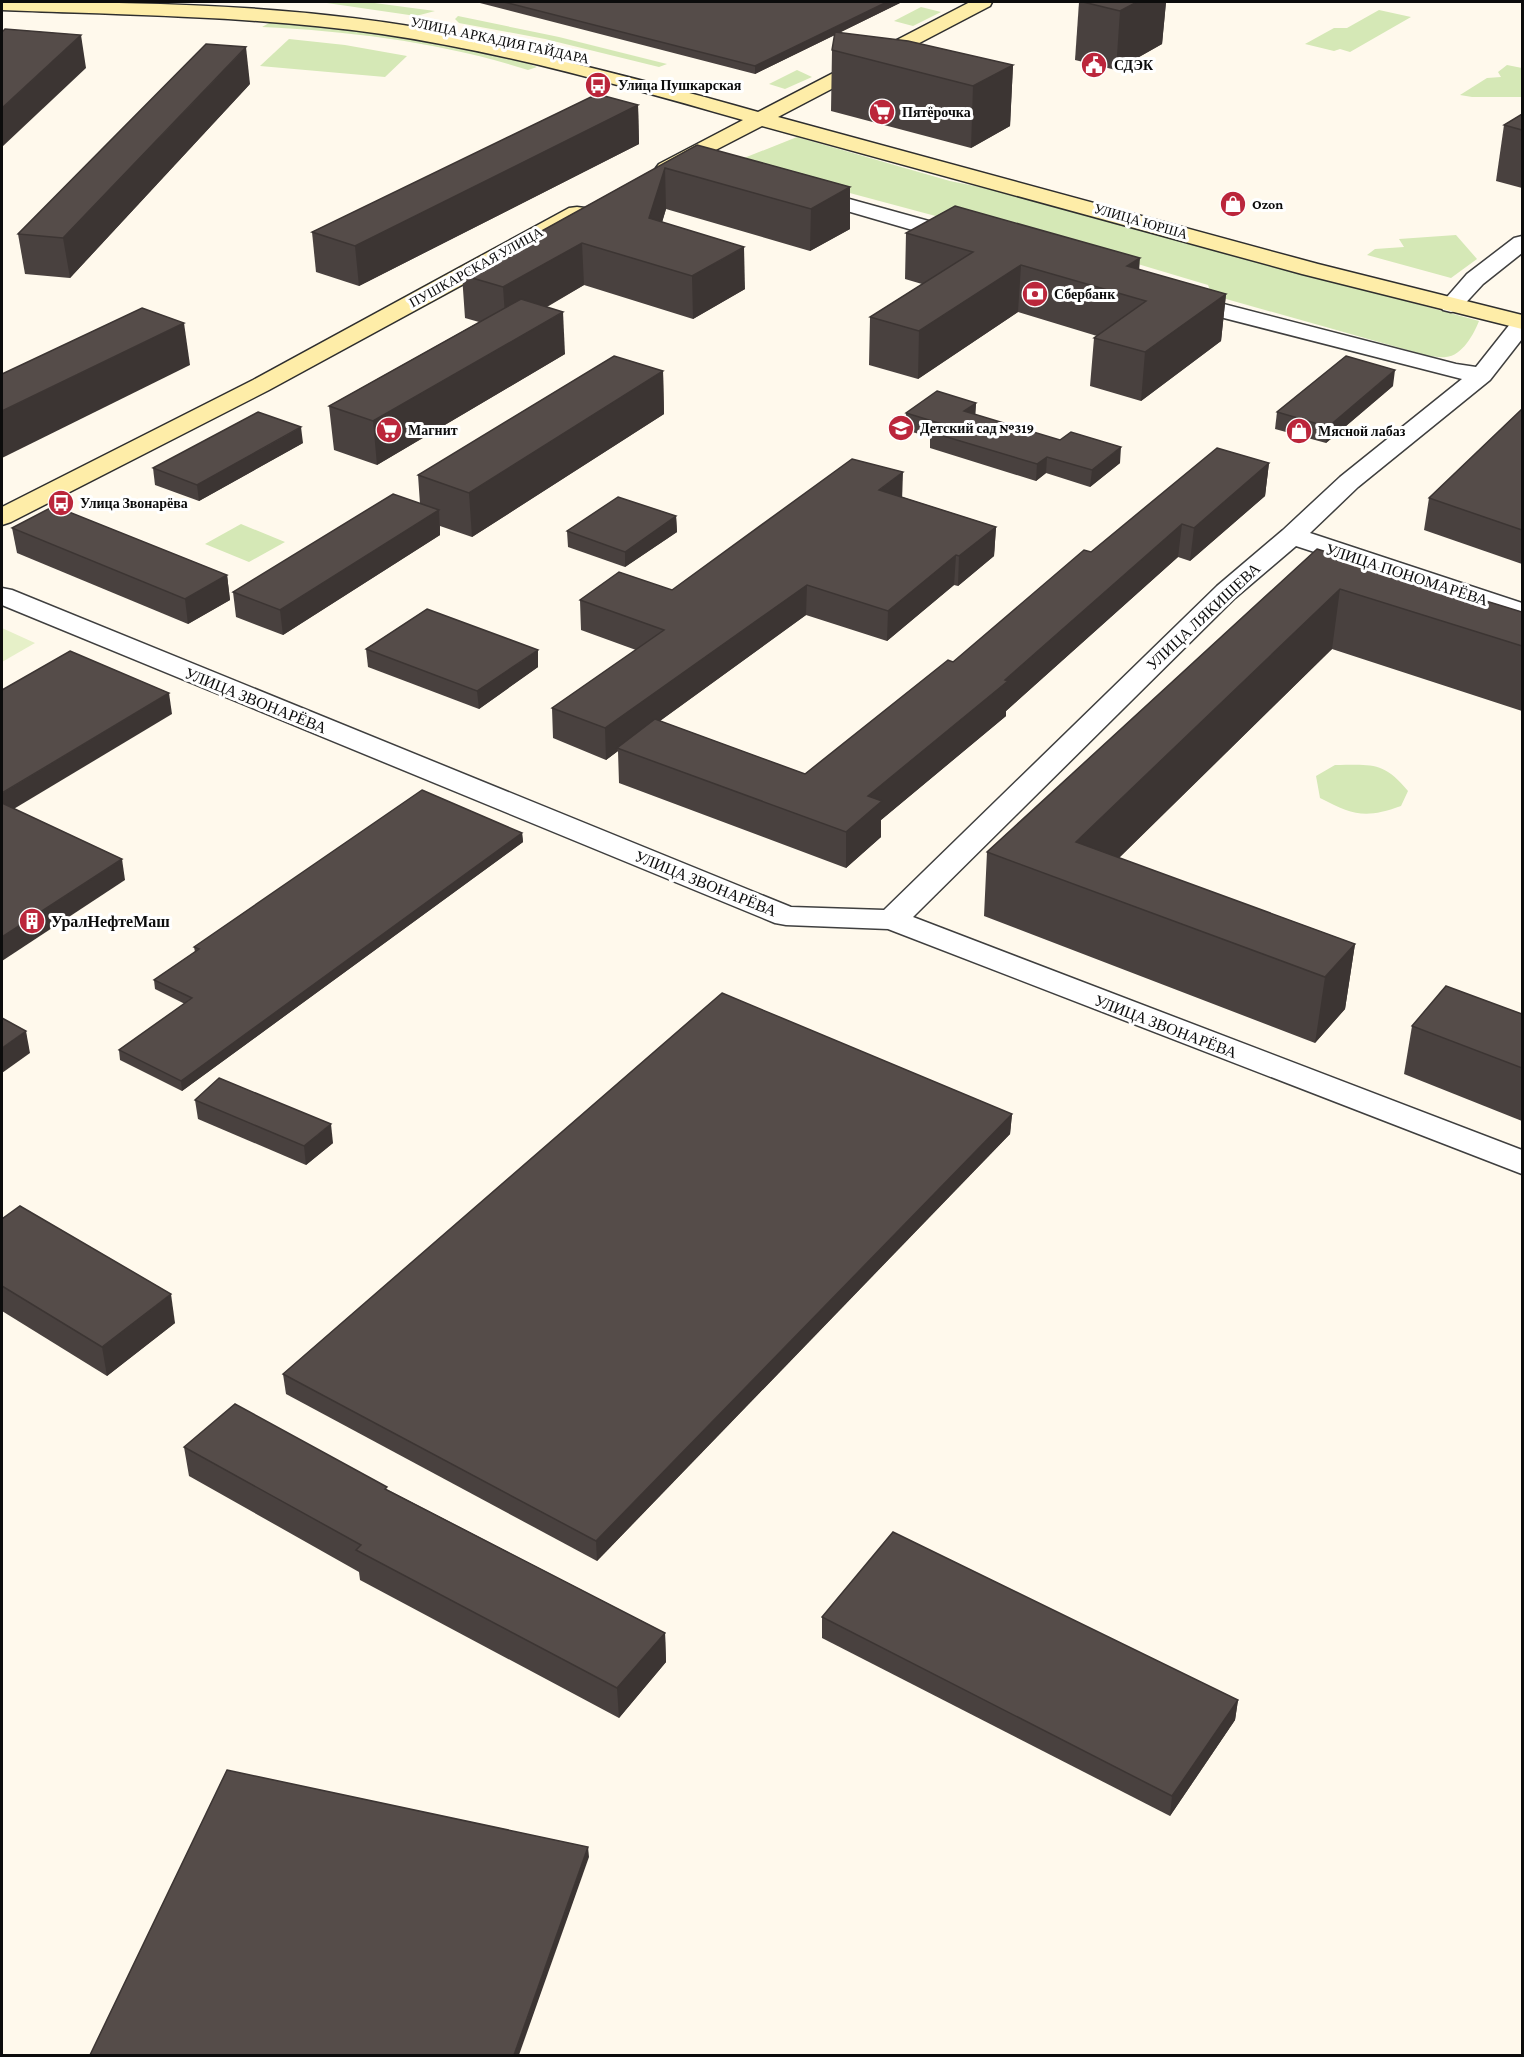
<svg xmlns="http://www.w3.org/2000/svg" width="1524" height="2057" font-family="'Crimson Pro',serif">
<rect width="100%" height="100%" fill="#fff9ec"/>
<g fill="#d5e8b6">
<path d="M320,2H367L435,11L416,16Z"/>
<path d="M921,7L941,12L913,26L894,21Z"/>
<path d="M1379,10L1411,17L1350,52L1340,49L1334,51L1305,44L1334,28H1347Z"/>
<path d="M458,16L559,37L667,64L659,67L545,39L459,23L455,19Z"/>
<path d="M271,22L305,24L405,37L521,61L537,67L528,70C444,43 351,31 262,27Z"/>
<path d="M289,39L345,45L407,56L385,77L260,66Z"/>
<path d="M1507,65L1522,68V97H1472L1460,95L1487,78L1501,77L1498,72Z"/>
<path d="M797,70L812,77L785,89L769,84Z"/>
<path d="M797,137L950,181L1019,195L1479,321C1474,334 1462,356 1446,357C1440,358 1432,356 1425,355L1212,295L1208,285L1034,233L1014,237L734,162Z"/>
<path d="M1456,235L1477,259L1451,278L1367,255L1375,249L1404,247L1399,239Z"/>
<path d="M241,524L285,542L249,562L205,544Z"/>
<path d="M1335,765C1372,765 1383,761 1408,791L1401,806C1365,819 1353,815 1320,798L1316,776Z"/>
</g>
<path fill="#e6f0c8" d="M2,628L35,643L2,662Z"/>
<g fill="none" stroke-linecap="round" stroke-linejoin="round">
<g stroke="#3f3f3f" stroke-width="3">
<g id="street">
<path d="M806,187L972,233L975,238L972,243L964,245L799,197L795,193L799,189Z"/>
<path d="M1522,236V253L1483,284L1459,310L1451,312L1443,310L1440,305L1467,274L1514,238Z"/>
<path d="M1181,293L1456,364L1476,367L1514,319L1522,317V339L1490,380L1358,487L1310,533L1522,603V620L1296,546L1235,598L913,917L1522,1150V1174L888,929L786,925L775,923L2,605V588L12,590L791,907L884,910L1217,586L1283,530L1340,477L1462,379L1173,305L1170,300L1173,295Z"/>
</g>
</g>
<g stroke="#2e2e2e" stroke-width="3">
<g id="secondary">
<path d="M2,2C152,2 306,5 454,34C485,40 516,49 547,57C618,74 688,92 758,112L970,2H992L990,6L778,117L1318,264L1522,315V329L1302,274L762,126L673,172L666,174L659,172L656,168L659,164L743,120C624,86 504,52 382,34C256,16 129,15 2,10Z"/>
<path d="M577,207L585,208L588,213L585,218L269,390L11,522L2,525V507L253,380L569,208Z"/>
</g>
</g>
<use href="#street" fill="#fff" fill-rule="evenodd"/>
<use href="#secondary" fill="#feeda8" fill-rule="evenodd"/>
</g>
<g fill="#49413f">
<path d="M476,2H902L839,33L1013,65L1010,126L971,148L831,111L832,50L835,35L755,74Z"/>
<path d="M1079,2H1166L1162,44L1116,70L1075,60Z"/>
<path d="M250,84L70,278L25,274L18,234Z"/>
<path d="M638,105L639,144L359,286L316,272L312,232Z"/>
<path d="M1522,114V188L1496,181L1504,125Z"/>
<path d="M697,145L850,187V229L810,251L666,209L662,222L745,289L693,319L584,285L547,307L565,354L377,465L334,450L329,406L479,322L465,318L462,275Z"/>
<path d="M906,233L1139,270L1226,294L1221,341L1141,401L1090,386L1094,338L1097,336L1018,312L918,379L869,365L870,317L922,284L905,279Z"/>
<path d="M663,371L664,414L472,537L440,526V535L283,635L236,617L233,592L420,504L418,475Z"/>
<path d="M1393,386L1326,443L1275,429L1277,412Z"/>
<path d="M976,403L975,415L1120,463L1090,487L1046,473L1036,481L930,448V437L905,430L906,413Z"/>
<path d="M1522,409V564L1424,530L1429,498Z"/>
<path d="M303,443L199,501L155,485L153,468Z"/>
<path d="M1269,463L1265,496L1190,561L1178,557L1006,711V716L881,820V837L846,868L619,783L618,751L606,760L553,738L552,708L636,650L581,630L580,600L672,590L902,497L996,527L994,556L958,586L954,585L887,641L806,615L660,721L805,774L953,662L1091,552Z"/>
<path d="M676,516L677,532L625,567L568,547L567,531Z"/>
<path d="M12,528L227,575L230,600L188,624L17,553Z"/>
<path d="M1317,549L1522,612V711L1332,649L1119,858L1355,944L1345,1009L1315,1043L984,916L987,852Z"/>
<path d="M366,649L538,667L479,709L368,667Z"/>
<path d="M522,833L523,842L182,1091L120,1060L119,1050L185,1004L155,989L154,980L195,952L194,947Z"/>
<path d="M1522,1014V1121L1404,1074L1412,1026Z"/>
<path d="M195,1100L333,1143L306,1165L198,1119Z"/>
<path d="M1012,1114L1010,1134L597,1561L286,1394L283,1374Z"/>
<path d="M2,1219L175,1323L107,1376L2,1311Z"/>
<path d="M184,1447L388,1490L665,1633L666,1662L619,1718L360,1580L359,1572L189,1476Z"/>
<path d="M822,1617L1238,1700L1235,1720L1170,1816L822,1638Z"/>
</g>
<g fill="#3c3533">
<path d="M887,2H902L755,74V66Z"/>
<path d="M1137,2H1166L1162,44L1116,70L1120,11Z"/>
<path d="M81,35L86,68L2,147V108Z"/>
<path d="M246,47L250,84L70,278L63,238Z"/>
<path d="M1013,65L1010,126L971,148L973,86Z"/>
<path d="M638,105L639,144L359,286L355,246Z"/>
<path d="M665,168L666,209L651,260L649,218Z"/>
<path d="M850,187V229L810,251L811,209Z"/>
<path d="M582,243L584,285L506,330L503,287Z"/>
<path d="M744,247L745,289L693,319L692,276Z"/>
<path d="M1140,258L1137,299L1127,266Z"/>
<path d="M1021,265L1018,312L918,379L919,331Z"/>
<path d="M1226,294L1221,341L1141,401L1145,352Z"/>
<path d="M563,312L565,354L377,465L373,421Z"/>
<path d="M184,323L190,365L2,458V411Z"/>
<path d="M1395,370L1393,386L1326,443L1328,427Z"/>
<path d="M663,371L664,414L472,537L469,493Z"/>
<path d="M976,403L975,419L964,411Z"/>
<path d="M301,427L303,443L199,501L197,485Z"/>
<path d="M1121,447L1120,463L1090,487L1092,470Z"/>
<path d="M1047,457L1046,473L1036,481L1037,464Z"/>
<path d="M1269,463L1265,496L1190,561L1194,528Z"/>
<path d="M903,472L902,501L879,490Z"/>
<path d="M439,510L440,535L283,635L280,610Z"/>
<path d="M676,516L677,532L625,567V552Z"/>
<path d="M1182,524L1178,557L1006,711V716L881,820V837L846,868V832L868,796L1005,680Z"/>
<path d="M996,527L994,556L958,586L959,556Z"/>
<path d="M956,555L954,585L887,641L888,611Z"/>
<path d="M227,575L230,600L188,624L185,599Z"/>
<path d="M807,585L806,615L621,749L617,748L618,751L606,760L605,728Z"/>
<path d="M1340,589L1332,649L1087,889L1076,842Z"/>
<path d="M538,650V667L479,709L477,691Z"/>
<path d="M169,693L172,714L2,816V793Z"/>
<path d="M522,833L523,842L182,1091L181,1081Z"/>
<path d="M122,859L125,880L2,961V937Z"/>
<path d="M1355,944L1345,1009L1315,1043L1325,977Z"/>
<path d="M26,1031L30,1053L2,1073V1048Z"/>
<path d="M1012,1114L1010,1134L597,1561L596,1541Z"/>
<path d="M331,1124L333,1143L306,1165L304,1146Z"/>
<path d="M171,1294L175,1323L107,1376L102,1347Z"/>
<path d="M665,1633L666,1662L619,1718L617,1688Z"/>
<path d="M1238,1700L1235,1720L1170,1816L1172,1796Z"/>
<path d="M588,1847L589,1857L519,2055H514Z"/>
</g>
<g fill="#554c49" stroke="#3c3533" stroke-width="1.5">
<path d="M504,2H887L755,66Z"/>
<path d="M1083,2H1137L1120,11Z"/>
<path d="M5,29L81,35L2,108V32Z"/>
<path d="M835,32L908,41L1013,65L973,86L832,50Z"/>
<path d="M206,44L246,47L63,238L18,234Z"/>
<path d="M597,94L638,105L355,246L312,232Z"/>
<path d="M1522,114V130L1504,125Z"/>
<path d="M697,145L850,187L811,209L665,168L649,218L744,247L692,276L582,243L503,287L462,275Z"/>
<path d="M955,206L1140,258L1127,266L1226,294L1145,352L1094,338L1146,301L1021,265L919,331L870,317L973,252L906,233Z"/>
<path d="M521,299L563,312L373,421L329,406Z"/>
<path d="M142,308L184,323L2,411V374Z"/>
<path d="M614,356L663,371L469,493L418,475Z"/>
<path d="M1346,356L1395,370L1328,427L1277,412Z"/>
<path d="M937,391L976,403L964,411L1060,440L1071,432L1121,447L1092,470L1047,457L1037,464L930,432L942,424L906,413Z"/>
<path d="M1522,409V530L1429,498Z"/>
<path d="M258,412L301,427L197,485L153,468Z"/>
<path d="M1217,448L1269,463L1194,528L1182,524L1005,680L1008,681L868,796L882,801L846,832L617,748L655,719L805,774L948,660L953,662L1084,550L1091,552Z"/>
<path d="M852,459L903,472L879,490L996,527L959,556L956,555L888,611L807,585L605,728L552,708L664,630L580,600L619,572L672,590Z"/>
<path d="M393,494L439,510L280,610L233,592Z"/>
<path d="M618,497L676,516L625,552L567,531Z"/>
<path d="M54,506L227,575L185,599L12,528Z"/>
<path d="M1317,549L1522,612V646L1340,589L1076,842L1355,944L1325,977L987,852Z"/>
<path d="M427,609L538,650L477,691L366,649Z"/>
<path d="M70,651L169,693L2,793V690Z"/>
<path d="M422,790L522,833L181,1081L119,1050L192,998L154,980L199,949L194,947Z"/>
<path d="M2,803L122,859L2,937Z"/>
<path d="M1446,986L1522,1014V1068L1412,1026Z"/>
<path d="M722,993L1012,1114L596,1541L283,1374Z"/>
<path d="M2,1018L26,1031L2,1048Z"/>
<path d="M219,1078L331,1124L304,1146L195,1100Z"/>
<path d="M20,1206L171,1294L102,1347L2,1286V1219Z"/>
<path d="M235,1404L387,1487L385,1489L665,1633L617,1688L356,1550L361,1545L184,1447Z"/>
<path d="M893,1532L1238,1700L1172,1796L822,1617Z"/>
<path d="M227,1770L588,1847L514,2055H90Z"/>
</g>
<defs>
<g id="civic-disc" transform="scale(1.35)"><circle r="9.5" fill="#bb263b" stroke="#fff"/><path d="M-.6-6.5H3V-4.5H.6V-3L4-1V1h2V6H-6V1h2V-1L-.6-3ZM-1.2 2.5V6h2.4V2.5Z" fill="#fff"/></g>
<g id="bus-disc" transform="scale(1.35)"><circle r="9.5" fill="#bb263b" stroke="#fff"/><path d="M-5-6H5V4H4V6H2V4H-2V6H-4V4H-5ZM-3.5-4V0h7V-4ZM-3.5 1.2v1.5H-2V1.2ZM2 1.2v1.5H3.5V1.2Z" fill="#fff"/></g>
<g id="supermarket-disc" transform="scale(1.35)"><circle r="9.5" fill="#bb263b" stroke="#fff"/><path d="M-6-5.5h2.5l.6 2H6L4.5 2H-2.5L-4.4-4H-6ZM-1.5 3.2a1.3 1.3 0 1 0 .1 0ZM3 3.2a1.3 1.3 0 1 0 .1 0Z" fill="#fff"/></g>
<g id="shop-disc" transform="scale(1.35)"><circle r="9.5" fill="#bb263b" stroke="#fff"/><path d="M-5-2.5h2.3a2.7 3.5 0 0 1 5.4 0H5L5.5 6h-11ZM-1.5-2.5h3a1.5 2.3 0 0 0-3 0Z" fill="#fff"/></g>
<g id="bank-disc" transform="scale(1.35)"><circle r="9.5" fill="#bb263b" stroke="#fff"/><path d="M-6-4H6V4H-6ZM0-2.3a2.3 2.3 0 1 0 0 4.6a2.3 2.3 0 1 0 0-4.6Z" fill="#fff"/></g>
<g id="school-disc" transform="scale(1.35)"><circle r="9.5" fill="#bb263b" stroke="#fff"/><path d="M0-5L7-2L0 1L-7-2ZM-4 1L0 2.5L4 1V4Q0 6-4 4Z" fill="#fff"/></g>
<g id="building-disc" transform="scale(1.35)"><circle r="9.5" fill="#bb263b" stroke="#fff"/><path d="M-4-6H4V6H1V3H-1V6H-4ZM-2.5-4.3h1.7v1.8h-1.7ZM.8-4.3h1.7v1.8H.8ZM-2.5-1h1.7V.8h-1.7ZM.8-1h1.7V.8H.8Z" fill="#fff"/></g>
</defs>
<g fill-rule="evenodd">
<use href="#civic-disc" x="1094" y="65"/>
<use href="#bus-disc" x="598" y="85"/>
<use href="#supermarket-disc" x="882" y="112"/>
<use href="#shop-disc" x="1233" y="204"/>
<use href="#bank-disc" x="1035" y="294"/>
<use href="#school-disc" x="901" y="428"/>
<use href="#supermarket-disc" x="389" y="430"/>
<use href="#shop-disc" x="1299" y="431"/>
<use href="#bus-disc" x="61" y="503"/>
<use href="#building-disc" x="32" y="921"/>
</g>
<g text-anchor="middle" stroke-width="6" stroke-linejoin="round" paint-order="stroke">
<g font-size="14" fill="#0c0c0c" stroke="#fff">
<text transform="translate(500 40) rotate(12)" y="5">УЛИЦА АРКАДИЯ ГАЙДАРА</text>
<text transform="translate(1141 221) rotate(16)" y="5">УЛИЦА ЮРША</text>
<text transform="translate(476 267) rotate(-29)" y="5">ПУШКАРСКАЯ УЛИЦА</text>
</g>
<g font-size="14" font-weight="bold" fill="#0c0c0c" stroke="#fff" text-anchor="start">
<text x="1114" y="70">СДЭК</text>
<text x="618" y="90">Улица Пушкарская</text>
<text x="902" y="117">Пятёрочка</text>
<text x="1252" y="209">Ozon</text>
<text x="1054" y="299">Сбербанк</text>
<text x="920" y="433">Детский сад №319</text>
<text x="408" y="435">Магнит</text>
<text x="1318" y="436">Мясной лабаз</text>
<text x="80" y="508">Улица Звонарёва</text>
</g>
<g font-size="16" fill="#0c0c0c" stroke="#fff">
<text transform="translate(1407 574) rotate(18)" y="6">УЛИЦА ПОНОМАРЁВА</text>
<text transform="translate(1203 616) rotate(-43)" y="6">УЛИЦА ЛЯКИШЕВА</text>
<text transform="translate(256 700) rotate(22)" y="6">УЛИЦА ЗВОНАРЁВА</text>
<text transform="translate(706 883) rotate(22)" y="6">УЛИЦА ЗВОНАРЁВА</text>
<text transform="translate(1166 1026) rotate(21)" y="6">УЛИЦА ЗВОНАРЁВА</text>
</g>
<g font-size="16" font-weight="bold" fill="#0c0c0c" stroke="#fff" text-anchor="start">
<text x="51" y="927">УралНефтеМаш</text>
</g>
</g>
<rect width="1524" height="2057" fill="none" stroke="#0c0c0c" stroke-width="6"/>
</svg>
